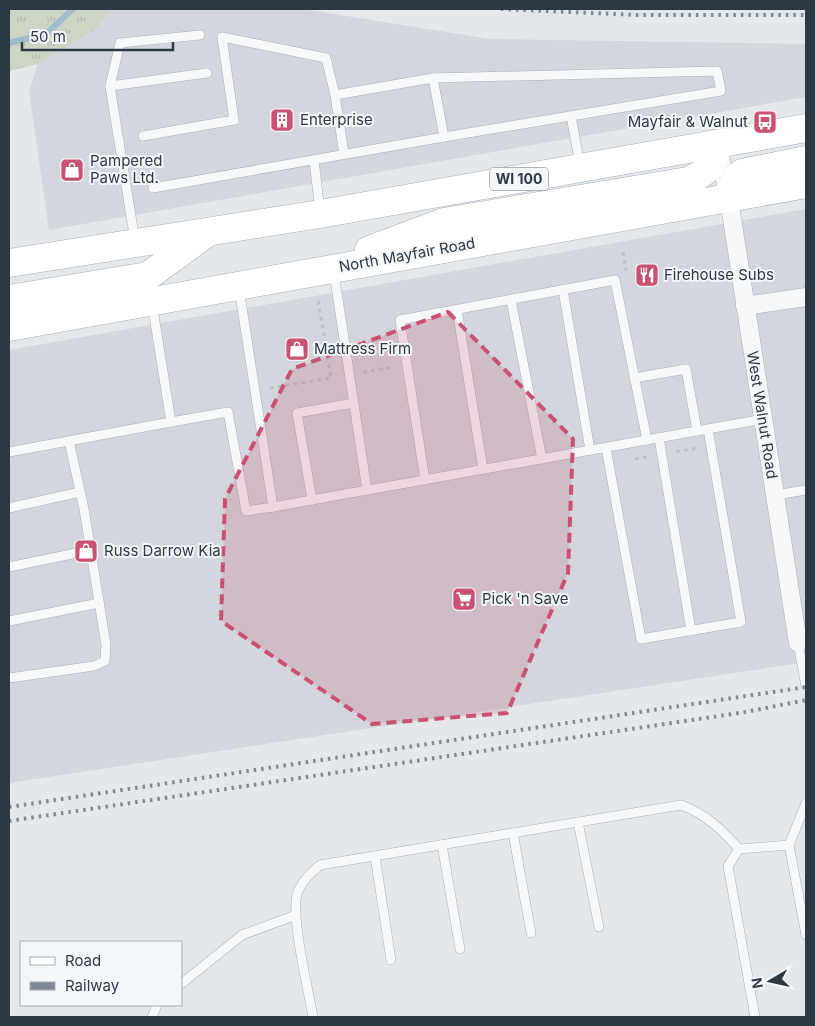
<svg xmlns="http://www.w3.org/2000/svg" width="815" height="1026" font-family="Inter,sans-serif">
<defs>
<pattern id="grass-tufts" width="24" height="20" patternUnits="userSpaceOnUse" patternTransform="scale(1.25)"><rect width="24" height="20" fill="#ccd5c6"/><path d="M3 7l-1-3M5 7V3M7 7l1-3M15 17l-1-3M17 17v-4M19 17l1-3" fill="none" stroke="#b0b8ab"/></pattern>
</defs>
<rect width="100%" height="100%" fill="#e4e8eb"/>
<g fill="#d3d7dd">
<path d="M110,9H303L490,39L806,44V97L49,230L29,91L38,64L98,28Z"/>
<path d="M806,209V662L9,783V350Z"/>
</g>
<path fill="url(#grass-tufts)" d="M9,9H110L98,28L38,64L9,71Z"/>
<g fill="none" stroke-linecap="round" stroke-linejoin="round">
<path stroke="#a2bac9" stroke-width="6" d="M9,43L46,34L73,9"/>
<g stroke="#a9b0b5" stroke-width="10">
<g id="service">
<path d="M433,78L717,71L721,91L444,137"/>
<path d="M110,86L207,73"/>
<path d="M335,95L344,154"/>
<path d="M571,116L580,165"/>
<path d="M143,136L234,120L222,37L326,58L335,95L433,78L444,137L153,188"/>
<path d="M314,160L320,212"/>
<path d="M135,241L110,86L120,43L200,35"/>
<path d="M334,273L367,490"/>
<path d="M239,288L273,507L764,419"/>
<path d="M563,290L590,450"/>
<path d="M511,300L542,459"/>
<path d="M457,310L483,469"/>
<path d="M634,378L686,369L697,431"/>
<path d="M171,422L228,412L246,511L273,507"/>
<path d="M659,438L691,631"/>
<path d="M606,448L641,639L741,622L708,429"/>
<path d="M9,452L171,422L152,303"/>
<path d="M425,480L400,320L615,280L647,440"/>
<path d="M775,495L806,490"/>
<path d="M312,500L297,413L354,403"/>
<path d="M9,508L80,492"/>
<path d="M9,567L91,550"/>
<path d="M9,621L99,603"/>
<path d="M798,643L806,686"/>
<path d="M9,678L94,666L105,661L106,645L84,509L69,441"/>
<path d="M806,803L789,845L806,935"/>
<path d="M578,822L599,927"/>
<path d="M513,833L531,933"/>
<path d="M442,845L460,949"/>
<path d="M375,856L391,960"/>
<path d="M181,984L242,935L296,915"/>
<path d="M152,1017L157,1005"/>
<path d="M313,1017C309,992 289,912 298,891C303,880 311,873 320,865L681,805C706,814 722,830 739,849"/>
<path d="M755,1017L728,866L739,849L789,845"/>
</g>
</g>
<g stroke="#a9b0b5" stroke-width="19">
<g id="minor">
<path d="M718,147L729,199L798,643"/>
<path d="M745,306L806,297"/>
</g>
</g>
<g stroke="#a4aeb7" stroke-width="29">
<g id="primary">
<path d="M729,199L736,180L742,173L806,160"/>
<path d="M369,250L444,222L688,181C710,171 711,167 718,144"/>
<path d="M9,263L320,214L806,128"/>
<path d="M9,299L148,276L204,235"/>
<path d="M9,327L806,184"/>
</g>
</g>
<g stroke="#bec2c7" stroke-width="3" stroke-dasharray="4 4" stroke-linecap="butt">
<path d="M623,252L626,271"/>
<path d="M363,372L394,367"/>
<path d="M270,388L331,378L318,299"/>
<path d="M676,452L697,448"/>
<path d="M635,459L647,457"/>
</g>
<use href="#service" stroke="#f7f8fa" stroke-width="9"/>
<use href="#minor" stroke="#f7f8fa" stroke-width="18"/>
<use href="#primary" stroke="#fff" stroke-width="28"/>
<g stroke="#7f8994" stroke-width="4" stroke-dasharray="2.5 5" stroke-linecap="butt">
<path d="M501,9L638,15H806"/>
<path d="M9,807L806,687"/>
<path d="M9,821L746,712L806,700"/>
</g>
</g>
<path fill="#c95171" fill-opacity="0.2" stroke="#c95171" stroke-width="4" stroke-dasharray="10 6" stroke-linejoin="round" d="M448,312L573,439L568,573L507,713L372,724L221,621L225,499L292,369Z"/>
<defs>
<g id="building-square" transform="scale(1.25)"><rect x="-9" y="-9" width="18" height="18" rx="4" fill="#c95171" stroke="#f4f7f9"/><path d="M-4-6H4V6H1V3H-1V6H-4ZM-2.5-4.3h1.7v1.8h-1.7ZM.8-4.3h1.7v1.8H.8ZM-2.5-1h1.7V.8h-1.7ZM.8-1h1.7V.8H.8Z" fill="#fff"/></g>
<g id="bus-square" transform="scale(1.25)"><rect x="-9" y="-9" width="18" height="18" rx="4" fill="#c95171" stroke="#f4f7f9"/><path d="M-5-6H5V4H4V6H2V4H-2V6H-4V4H-5ZM-3.5-4V0h7V-4ZM-3.5 1.2v1.5H-2V1.2ZM2 1.2v1.5H3.5V1.2Z" fill="#fff"/></g>
<g id="shop-square" transform="scale(1.25)"><rect x="-9" y="-9" width="18" height="18" rx="4" fill="#c95171" stroke="#f4f7f9"/><path d="M-5-2.5h2.3a2.7 3.5 0 0 1 5.4 0H5L5.5 6h-11ZM-1.5-2.5h3a1.5 2.3 0 0 0-3 0Z" fill="#fff"/></g>
<g id="restaurant-square" transform="scale(1.25)"><rect x="-9" y="-9" width="18" height="18" rx="4" fill="#c95171" stroke="#f4f7f9"/><path d="M-5-6h1v4h1v-4h1v4h1v-4h1v5L-1.5 .5V6h-2V.5L-5-1ZM5-6V6H3V1.5H1.5Q1.5-4 5-6Z" fill="#fff"/></g>
<g id="supermarket-square" transform="scale(1.25)"><rect x="-9" y="-9" width="18" height="18" rx="4" fill="#c95171" stroke="#f4f7f9"/><path d="M-6-5.5h2.5l.6 2H6L4.5 2H-2.5L-4.4-4H-6ZM-1.5 3.2a1.3 1.3 0 1 0 .1 0ZM3 3.2a1.3 1.3 0 1 0 .1 0Z" fill="#fff"/></g>
</defs>
<g fill-rule="evenodd">
<use href="#building-square" x="282" y="120"/>
<use href="#bus-square" x="765" y="122"/>
<use href="#shop-square" x="72" y="170"/>
<use href="#restaurant-square" x="647" y="275"/>
<use href="#shop-square" x="297" y="349"/>
<use href="#shop-square" x="86" y="551"/>
<use href="#supermarket-square" x="464" y="599"/>
</g>
<g text-anchor="middle" stroke-width="4" stroke-linejoin="round" paint-order="stroke">
<rect fill="#f4f7f9" stroke="#69717a" stroke-width="1" x="490" y="167.5" width="58" height="23" rx="4"/>
<g font-size="14" font-weight="bold" fill="#2d3843">
<text x="519" y="184">WI 100</text>
</g>
<g font-size="15" fill="#2d3843" stroke="#f4f7f9" text-anchor="start">
<text x="300" y="125">Enterprise</text>
<text x="748" y="127" text-anchor="end">Mayfair &amp; Walnut</text>
<text x="90" y="166">Pampered<tspan x="90" dy="17">Paws Ltd.</tspan></text>
<text x="664" y="280">Firehouse Subs</text>
<text x="314" y="354">Mattress Firm</text>
<text x="104" y="556">Russ Darrow Kia</text>
<text x="482" y="604">Pick 'n Save</text>
</g>
<g font-size="15" fill="#2d3843" stroke="#f4f7f9">
<text transform="translate(407 255) rotate(-10)" y="5">North Mayfair Road</text>
<text transform="translate(762 415) rotate(81)" y="5">West Walnut Road</text>
</g>
</g>
<rect width="815" height="1026" fill="none" stroke="#2d3843" stroke-width="20"/>
<rect x="20" y="941" width="162" height="65" fill="#f4f7f9" stroke="#a4abb0"/>
<rect x="30" y="957" width="25" height="8" fill="#ffffff" stroke="#a4abb0"/>
<text x="65" y="966" font-size="15" fill="#2d3843">Road</text>
<rect x="30" y="982" width="25" height="8" fill="#7f8994" stroke="#a4abb0"/>
<text x="65" y="991" font-size="15" fill="#2d3843">Railway</text>
<g transform="translate(770 981) rotate(261)" stroke="#f4f7f9" stroke-width="4" paint-order="stroke">
<path d="M0-4L9 19L0 12L-9 19Z" fill="#2d3843"/>
<text y="-8" font-size="14" font-weight="bold" text-anchor="middle" fill="#2d3843">N</text>
</g>
<path d="M22 42v8h151v-8" fill="none" stroke="#2d3843" stroke-width="2.5"/>
<text x="30" y="42" font-size="15" fill="#2d3843" stroke="#f4f7f9" stroke-width="4" paint-order="stroke">50 m</text>
</svg>
